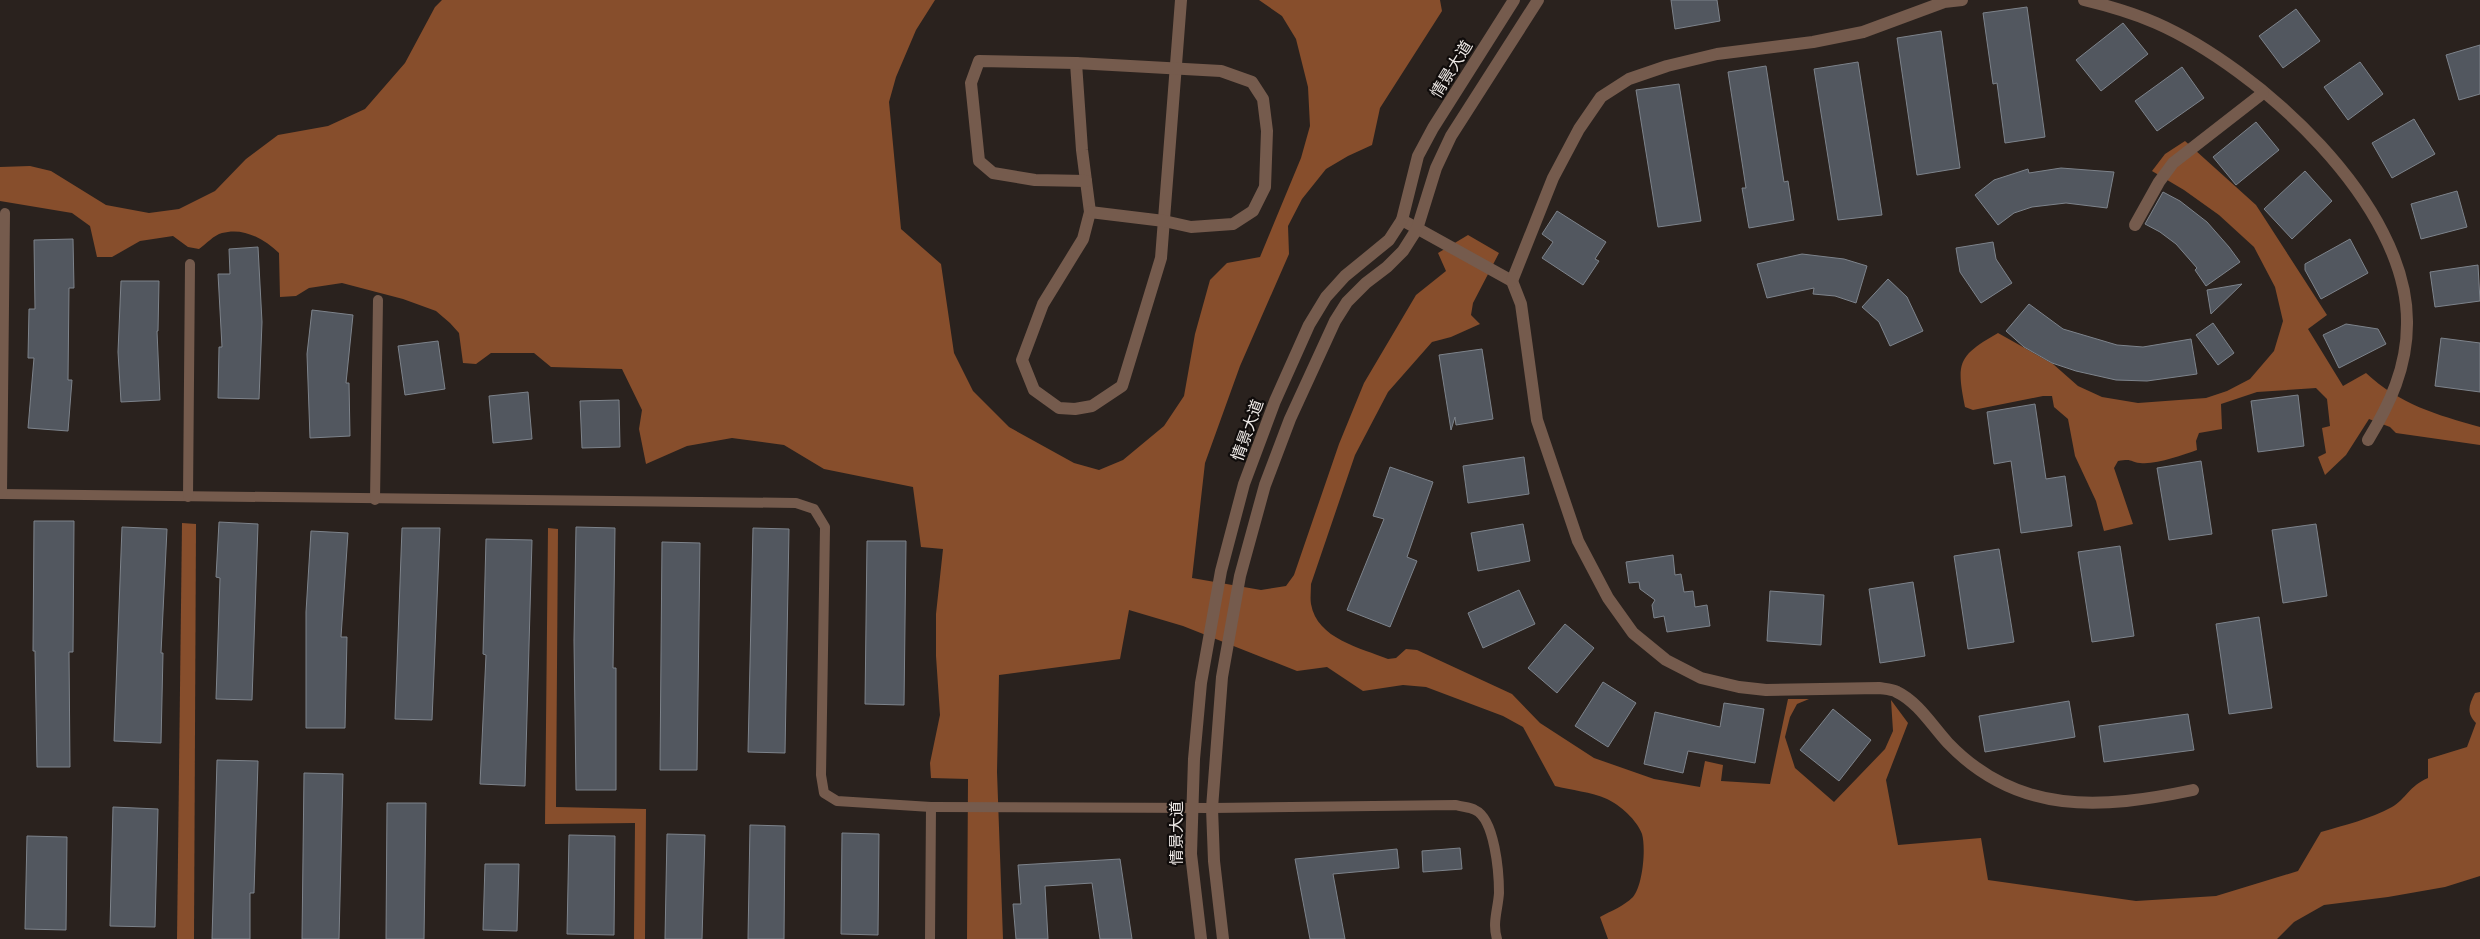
<svg xmlns="http://www.w3.org/2000/svg" width="2480" height="939" font-family="'Space Grotesk','Noto Sans SC',sans-serif">
<rect width="100%" height="100%" fill="#2a221e"/>
<g fill="#874e2c">
<path d="M442,0H935L916,30L896,77L889,102L901,229L941,264L954,353L973,391L1009,427L1074,463L1099,470L1123,460L1164,426L1184,396L1195,334L1210,280L1227,263L1260,257L1301,158L1310,126L1308,87L1296,39L1282,16L1259,0H1440L1442,11L1380,108L1372,145L1348,156L1326,169L1302,199L1288,226L1289,254L1240,366L1205,463L1192,578L1261,590L1286,586L1294,575L1339,444L1364,383L1416,295L1446,271L1438,253L1468,235L1499,253L1473,303L1471,315L1480,324L1451,337L1432,342L1388,392L1355,455L1311,584C1311,591 1310,598 1311,604C1317,639 1361,648 1388,659L1396,658L1406,649L1417,650L1512,694L1540,723L1594,758L1654,779L1700,787L1705,761L1723,765L1721,781L1770,784L1788,699H1809L1797,704L1790,717L1785,737L1795,768L1834,802L1885,749L1893,731L1891,700L1908,723L1886,780L1898,845L1981,838L1988,880L2136,901L2216,896L2298,871L2321,832C2345,825 2370,819 2392,807C2406,799 2409,786 2428,778V759L2467,747L2476,723C2466,713 2469,705 2475,693L2480,692V876L2445,887L2388,897L2324,905L2294,922L2277,939H1608L1600,917C1611,911 1624,906 1633,897C1643,885 1646,848 1642,834C1637,820 1620,805 1607,799C1591,792 1571,790 1555,786L1523,727L1503,716L1426,687L1403,685L1363,691L1327,667L1297,671L1183,626L1129,610L1120,659L999,675L997,772L1003,939H967L968,779L931,778L930,763L940,715L936,656V614L943,549L921,547L913,487L824,469L784,445L732,438L687,446L646,464L639,429L642,410L622,369L551,367L534,353H491L476,364L463,363L459,333L450,323L436,311L403,299L342,283L309,288L296,296L280,297L279,253C264,239 244,227 222,233C214,235 206,244 199,249L188,247L173,236L140,241L112,257H97L90,226L72,213L0,201V167L30,166L51,171L106,205L149,213L179,209L215,191L246,159L278,135L328,126L365,109L405,63L435,7Z"/>
<path d="M2185,141L2256,205L2327,315L2308,329L2343,386L2366,373C2399,404 2437,415 2480,427V445L2396,433L2390,427L2369,419L2346,455L2325,475L2318,457L2326,453L2322,428L2330,426L2327,399L2316,388L2257,392L2221,404L2222,429L2199,433L2196,441L2197,450C2182,455 2156,465 2140,463C2130,462 2133,458 2118,461L2114,468L2133,524L2104,531L2096,501L2075,456L2068,419L2054,407L2052,396H2043L1973,410L1965,407C1956,362 1958,356 1998,333L2053,364L2078,386L2102,397L2138,403L2206,398L2227,391L2250,379L2274,351L2283,321L2275,287L2254,247L2219,215L2184,190L2152,171L2165,154Z"/>
<path d="M182,523L196,524L194,939H177Z"/>
<path d="M548,528L558,529L556,807L646,809L645,939H634L635,823L545,824Z"/>
</g>
<g fill="#52575f" stroke="#7d838b">
<path d="M1671,0H1717L1720,21L1675,29Z"/>
<path d="M2027,7L2045,137L2005,143L1997,83L1993,84L1983,13Z"/>
<path d="M2296,9L2320,41L2283,68L2259,36Z"/>
<path d="M2123,23L2148,54L2101,91L2076,60Z"/>
<path d="M1941,31L1960,168L1917,175L1897,38Z"/>
<path d="M2480,45V94L2459,100L2446,55Z"/>
<path d="M1858,62L1882,215L1838,220L1814,69Z"/>
<path d="M2360,62L2383,94L2348,120L2324,87Z"/>
<path d="M1766,66L1784,182L1788,181L1794,220L1749,228L1742,188H1746L1728,72Z"/>
<path d="M2182,67L2204,98L2157,131L2135,101Z"/>
<path d="M1679,84L1701,221L1658,227L1636,90Z"/>
<path d="M2414,119L2435,154L2392,178L2372,143Z"/>
<path d="M2256,122L2279,150L2236,185L2213,157Z"/>
<path d="M2061,168L2114,172L2107,208L2066,203L2032,207L2014,213L1998,225L1975,195L1994,180L2028,169L2029,173Z"/>
<path d="M2305,171L2332,201L2292,239L2264,209Z"/>
<path d="M2457,191L2467,227L2421,239L2411,204Z"/>
<path d="M2163,192L2180,201L2207,222L2229,247L2240,262L2206,286L2195,270L2197,268L2176,244L2160,232L2145,224Z"/>
<path d="M1557,211L1606,242L1595,259L1599,261L1583,285L1542,258L1553,242L1542,234Z"/>
<path d="M73,239L74,288H69L68,380H72L68,431L28,428L34,358H28L29,309H35L34,240Z"/>
<path d="M2350,239L2368,273L2321,299L2305,270V264Z"/>
<path d="M1993,242L1996,259L2012,283L1981,303L1960,272L1956,248Z"/>
<path d="M258,247L262,322L259,399L218,398L219,347H222L218,274H230L229,249Z"/>
<path d="M1802,254L1844,259L1867,266L1856,303L1835,296L1813,294L1814,288L1767,298L1757,264Z"/>
<path d="M2478,265L2480,301L2435,307L2430,272Z"/>
<path d="M1888,279L1907,297L1923,331L1890,346L1879,322L1862,307Z"/>
<path d="M121,281H159L158,331H157L160,400L121,402L118,352Z"/>
<path d="M2242,284L2211,314L2207,290Z"/>
<path d="M2029,304L2063,329L2117,345L2143,347L2191,339L2197,374L2147,381L2116,380L2076,371L2052,363L2024,347L2006,331Z"/>
<path d="M312,310L353,315L346,383H349L350,436L310,438L307,354Z"/>
<path d="M2213,323L2234,353L2218,365L2196,335Z"/>
<path d="M2346,324L2378,329L2386,344L2339,368L2323,335Z"/>
<path d="M2441,338L2480,343V392L2435,386Z"/>
<path d="M438,341L445,389L405,395L398,346Z"/>
<path d="M1482,349L1493,419L1456,425L1455,417L1451,430L1439,355Z"/>
<path d="M528,392L532,439L493,443L489,396Z"/>
<path d="M2298,395L2304,446L2258,452L2251,401Z"/>
<path d="M619,400L620,447L582,448L580,401Z"/>
<path d="M2035,404L2046,479L2065,476L2072,526L2021,533L2011,461L1994,464L1987,412Z"/>
<path d="M1524,457L1529,494L1468,503L1463,466Z"/>
<path d="M2201,461L2212,534L2169,540L2157,468Z"/>
<path d="M1390,467L1433,482L1407,557L1417,561L1390,627L1347,610L1384,519L1373,516Z"/>
<path d="M34,521H74L73,652H69L70,767H37L35,651H33Z"/>
<path d="M219,522L258,524L252,700L216,699L220,578L216,577Z"/>
<path d="M1523,524L1530,561L1478,571L1471,533Z"/>
<path d="M2316,524L2327,596L2283,603L2272,530Z"/>
<path d="M122,527L167,529L161,653H163L161,743L114,741Z"/>
<path d="M576,527L615,528L613,668H616V790H576L574,640Z"/>
<path d="M402,528H440L432,720L395,719Z"/>
<path d="M753,528L789,529L785,753L748,752Z"/>
<path d="M311,531L348,533L341,637H347L345,728H306V612Z"/>
<path d="M486,539L532,540L525,786L480,784L486,655L483,654Z"/>
<path d="M867,541H906L904,705L865,704Z"/>
<path d="M662,542L700,543L697,770H660Z"/>
<path d="M2120,546L2134,636L2092,642L2078,552Z"/>
<path d="M1999,549L2014,642L1968,649L1954,556Z"/>
<path d="M1673,555L1675,575L1681,574L1684,592L1693,591L1695,607L1707,605L1710,626L1667,632L1664,616L1654,618L1652,605L1655,600L1640,589L1639,582L1629,583L1626,562Z"/>
<path d="M1913,582L1925,656L1880,663L1869,589Z"/>
<path d="M1519,590L1535,624L1483,648L1468,613Z"/>
<path d="M1770,591L1824,595L1821,645L1767,641Z"/>
<path d="M2259,617L2272,708L2229,714L2216,624Z"/>
<path d="M1565,624L1594,648L1557,693L1528,668Z"/>
<path d="M1603,682L1636,703L1608,747L1575,726Z"/>
<path d="M2069,701L2075,737L1985,752L1979,716Z"/>
<path d="M1724,703L1764,709L1755,763L1688,751L1683,773L1644,764L1655,712L1720,727Z"/>
<path d="M1833,709L1871,740L1839,781L1800,750Z"/>
<path d="M2188,714L2194,750L2104,762L2099,726Z"/>
<path d="M217,760L258,761L254,893H250V939H212Z"/>
<path d="M304,773L343,774L339,939H302Z"/>
<path d="M387,803H426L424,939H386Z"/>
<path d="M113,807L158,809L155,927L110,926Z"/>
<path d="M750,825L785,826L784,939H748Z"/>
<path d="M842,833L879,834L878,935L841,934Z"/>
<path d="M667,834L705,835L702,939H665Z"/>
<path d="M569,835L615,836L614,935L567,934Z"/>
<path d="M27,836L67,837L66,930L25,929Z"/>
<path d="M1460,848L1462,869L1423,872L1422,851Z"/>
<path d="M1397,849L1399,868L1333,874L1345,939H1310L1295,859Z"/>
<path d="M1120,859L1132,939H1100L1092,883L1045,886L1048,939H1016L1013,904H1021L1018,865Z"/>
<path d="M485,864H519L517,931L483,930Z"/>
</g>
<g fill="none" stroke-linecap="round" stroke-linejoin="round">
<g stroke="#755b4d" stroke-width="10">
<path d="M0,494L796,503L814,509L825,527L821,775L824,793L837,801L931,807L930,939"/>
<path d="M2,494L5,213"/>
<path d="M188,497L190,264"/>
<path d="M375,500L378,300"/>
<path d="M931,807L1212,808L1456,805C1462,807 1470,807 1475,810C1495,819 1499,873 1499,893C1498,909 1492,923 1497,939"/>
</g>
<g stroke="#755b4d" stroke-width="12">
<path d="M2084,0C2109,6 2133,13 2156,23C2258,68 2409,204 2407,324C2407,367 2390,404 2368,440"/>
<path d="M1076,63L1082,150L1090,212L1083,239L1043,304L1022,360L1034,390L1059,408L1075,409L1092,406L1122,386L1161,258L1181,0"/>
<path d="M1086,181L1035,180L993,173L979,161L971,83L979,61L1076,63L1221,71L1252,82L1263,99L1267,131L1265,187L1253,211L1233,224L1191,227L1164,221L1090,212"/>
<path d="M1402,220L1512,281L1521,304L1537,420L1578,541L1608,598L1633,633L1666,660L1701,678L1739,687L1766,690L1879,688C1885,689 1892,689 1897,692C1918,702 1933,727 1948,743C2018,816 2102,809 2193,790"/>
<path d="M2135,225L2159,182L2173,163L2263,93"/>
<path d="M1512,281L1553,178L1579,129L1601,97L1629,79L1667,66L1717,54L1813,42L1863,32L1944,2L1962,0"/>
</g>
<g stroke="#755b4d" stroke-width="12">
<path d="M1201,939L1191,854L1194,759L1201,683L1221,571L1244,484L1275,401L1309,325L1326,297L1345,276L1389,240L1402,220L1418,156L1433,128L1514,0"/>
<path d="M1223,939L1214,861L1212,808L1222,677L1240,576L1265,485L1290,419L1335,321L1347,302L1366,283L1387,267L1403,251L1417,229L1436,168L1451,136L1538,0"/>
</g>
</g>
<g text-anchor="middle" stroke-width="4.5" stroke-linejoin="round" paint-order="stroke">
<g font-size="16" fill="#eee9e6" stroke="#100c0b">
<text transform="translate(1451 69) rotate(-58)" y="6">情景大道</text>
<text transform="translate(1247 430) rotate(-70)" y="6">情景大道</text>
<text transform="translate(1176 833) rotate(-90)" y="6">情景大道</text>
</g>
</g>
</svg>
